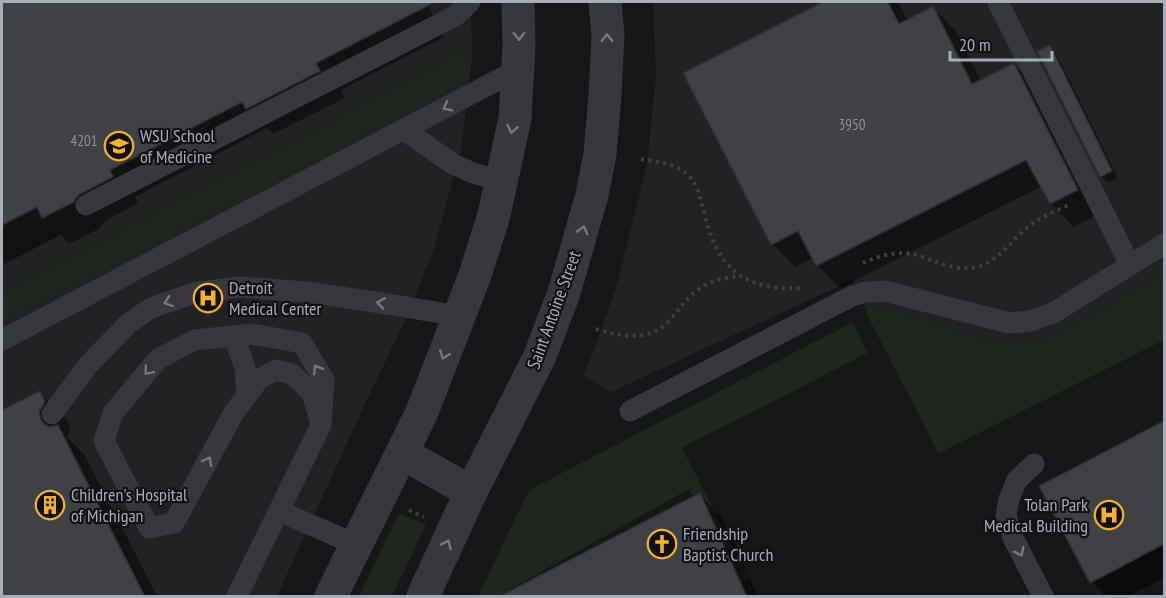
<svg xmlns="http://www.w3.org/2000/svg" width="1166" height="598" font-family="'PT Sans Narrow',sans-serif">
<rect width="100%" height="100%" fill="#161618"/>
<g fill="#222225">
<path d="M2,2H471L472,58L461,150L433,252L403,325L371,391L277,596H2Z"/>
<path d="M653,2H1164V334L936,450L852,280L611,392L583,376L596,345L617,284L647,165L656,75Z"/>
</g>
<g fill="#1e261f">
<path d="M463,56L467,57L466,78L461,83L2,321V293L262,161L452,58Z"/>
<path d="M1164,272V340L939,453L865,311L873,309L885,310L987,342C998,344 1009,347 1020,347C1036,346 1049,338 1063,331C1099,314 1132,294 1164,272Z"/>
<path d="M853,322L867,353L682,448L749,578L738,583L689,489L498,596H478L529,490Z"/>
<path d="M399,513L426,525L392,596H359Z"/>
</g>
<g fill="#0007">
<path d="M2,2H426L444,37L341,90L345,98L273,134L267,128L135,197L138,203L107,220L102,224L100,228L69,244L61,235L2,265Z"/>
<path d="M827,2H898L908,21L933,8L956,31L981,81L1014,65L1037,87L1100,213L1074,227L1051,204L1042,186L840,288L817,265L813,258L795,267L773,244L685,73Z"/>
<path d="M1049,47L1056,53L1118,178L1108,183L1102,177L1039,52Z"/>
<path d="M40,393L66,419L71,429L67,437L84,454L157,596H2V412Z"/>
<path d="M1164,422V578L1129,596H1106L1092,582L1041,487Z"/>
<path d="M700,495L722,518L758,596H505Z"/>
</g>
<g fill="#404145" stroke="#303034" stroke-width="1.5">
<path d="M2,2H435L316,63L320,71L246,109L242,102L110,170L113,177L80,194L76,198L74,202L42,218L37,207L2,225Z"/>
<path d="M823,2H888L899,24L933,6L972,84L1014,63L1078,190L1050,204L1026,160L816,266L798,231L771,245L683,73Z"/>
<path d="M1050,45L1112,171L1100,177L1037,51Z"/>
<path d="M40,391L45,402L39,412L41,420L44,424L50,427L58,425L145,597H2V410Z"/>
<path d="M1164,421V544L1090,583L1039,486Z"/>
<path d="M700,493L747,597H498Z"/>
</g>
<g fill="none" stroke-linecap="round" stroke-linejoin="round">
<g stroke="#3d3f44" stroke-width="4" stroke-dasharray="3 4.5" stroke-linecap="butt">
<path d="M641,159C657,162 675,163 688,175C699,186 701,202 705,216C719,272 747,291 804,288"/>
<path d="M863,263C878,256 896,251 912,254C931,258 948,270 970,268C1000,265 1012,236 1036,221C1046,215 1058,210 1069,205"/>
<path d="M596,329C623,337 649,342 670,320C680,309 687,297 699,289C711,280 725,278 739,276"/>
<path d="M409,510L424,517"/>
</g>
<g stroke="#37383d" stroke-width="21">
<path d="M998,2L1130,265"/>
<path d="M404,130L453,164L473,173L501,181"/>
<path d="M86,205L455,16L470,2"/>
<path d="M234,336L245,368L247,395"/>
<path d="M2,340L517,70"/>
<path d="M630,411L852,296L866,292L885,291L1009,323L1030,321L1053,313L1164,244"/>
<path d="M52,414L88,365L128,324L151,308L194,293L239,287L307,292L381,303L459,316"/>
<path d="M1034,464L1017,480L1009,499L1006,516L1013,538L1043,596"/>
<path d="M279,511L357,545"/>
<path d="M237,596L321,425L324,380L302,343L252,334L195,340L158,359L113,413L104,441L149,528L174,523L233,414L259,379L276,370L292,374L312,393L321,425"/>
</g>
<g stroke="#37383d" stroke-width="33">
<path d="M402,453L471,492"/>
<path d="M331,596L422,412L475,275L494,215L515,118L519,47L518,2"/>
<path d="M423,596L471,492L539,358L564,293L592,195L600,154L605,96L608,36L605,2"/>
</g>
</g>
<defs><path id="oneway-chevron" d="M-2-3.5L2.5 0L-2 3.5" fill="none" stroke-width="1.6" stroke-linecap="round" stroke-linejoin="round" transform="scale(1.5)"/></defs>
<g stroke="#757881">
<use href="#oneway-chevron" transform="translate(519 36) rotate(90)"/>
<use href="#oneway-chevron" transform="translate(607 38) rotate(-90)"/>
<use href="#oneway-chevron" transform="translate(447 107) rotate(152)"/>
<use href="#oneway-chevron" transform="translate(512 129) rotate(102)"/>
<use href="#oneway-chevron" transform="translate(583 230) rotate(-75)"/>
<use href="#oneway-chevron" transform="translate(168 302) rotate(161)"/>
<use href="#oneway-chevron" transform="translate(381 303) rotate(-171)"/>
<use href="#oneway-chevron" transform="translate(444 355) rotate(111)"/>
<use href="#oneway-chevron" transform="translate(317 369) rotate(-121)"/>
<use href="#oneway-chevron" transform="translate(148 371) rotate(130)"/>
<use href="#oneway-chevron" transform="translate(208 461) rotate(-62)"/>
<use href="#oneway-chevron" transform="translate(447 544) rotate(-65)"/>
<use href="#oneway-chevron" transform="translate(1020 552) rotate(63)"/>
</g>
<defs>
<g id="university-ring" transform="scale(1.5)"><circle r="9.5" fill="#111113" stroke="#f2b134" stroke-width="1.5"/><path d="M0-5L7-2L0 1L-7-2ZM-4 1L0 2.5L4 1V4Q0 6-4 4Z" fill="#f2b134"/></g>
<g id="hospital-ring" transform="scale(1.5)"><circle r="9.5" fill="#111113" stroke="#f2b134" stroke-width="1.5"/><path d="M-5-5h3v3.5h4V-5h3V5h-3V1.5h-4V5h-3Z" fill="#f2b134"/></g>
<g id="building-ring" transform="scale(1.5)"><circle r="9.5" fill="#111113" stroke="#f2b134" stroke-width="1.5"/><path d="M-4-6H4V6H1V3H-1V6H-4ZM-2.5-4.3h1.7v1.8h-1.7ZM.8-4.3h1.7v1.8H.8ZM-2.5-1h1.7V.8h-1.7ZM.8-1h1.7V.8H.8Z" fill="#f2b134"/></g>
<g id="church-ring" transform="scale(1.5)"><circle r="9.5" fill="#111113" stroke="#f2b134" stroke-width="1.5"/><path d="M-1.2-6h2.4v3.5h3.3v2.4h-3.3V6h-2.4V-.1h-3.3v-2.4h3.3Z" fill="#f2b134"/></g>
</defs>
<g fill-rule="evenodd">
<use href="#university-ring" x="119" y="146"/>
<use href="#hospital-ring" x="208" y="298"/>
<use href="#building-ring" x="50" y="505"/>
<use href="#hospital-ring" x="1109" y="515"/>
<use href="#church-ring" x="662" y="544"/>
</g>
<g text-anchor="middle" stroke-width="4.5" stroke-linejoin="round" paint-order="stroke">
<g font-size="15" fill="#8e929b">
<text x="852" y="130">3950</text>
<text x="84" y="146">4201</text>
</g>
<g font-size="18" fill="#a8adb8" stroke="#111113" text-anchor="start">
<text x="140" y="142">WSU School<tspan x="140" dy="21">of Medicine</tspan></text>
<text x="229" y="294">Detroit<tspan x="229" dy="21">Medical Center</tspan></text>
<text x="71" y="501">Children's Hospital<tspan x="71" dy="21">of Michigan</tspan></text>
<text x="1088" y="511" text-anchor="end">Tolan Park<tspan x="1088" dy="21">Medical Building</tspan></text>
<text x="683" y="540">Friendship<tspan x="683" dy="21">Baptist Church</tspan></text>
</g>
<g font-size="18" fill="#a8adb8" stroke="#111113">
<text transform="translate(554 310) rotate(-70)" y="6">Saint Antoine Street</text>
</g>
</g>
<rect width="1166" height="598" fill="none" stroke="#a8adb8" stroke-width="6"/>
<path d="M950 51v9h102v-9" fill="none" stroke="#a8adb8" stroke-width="3"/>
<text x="959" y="51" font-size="18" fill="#a8adb8" stroke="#111113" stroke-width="4.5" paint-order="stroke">20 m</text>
</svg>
